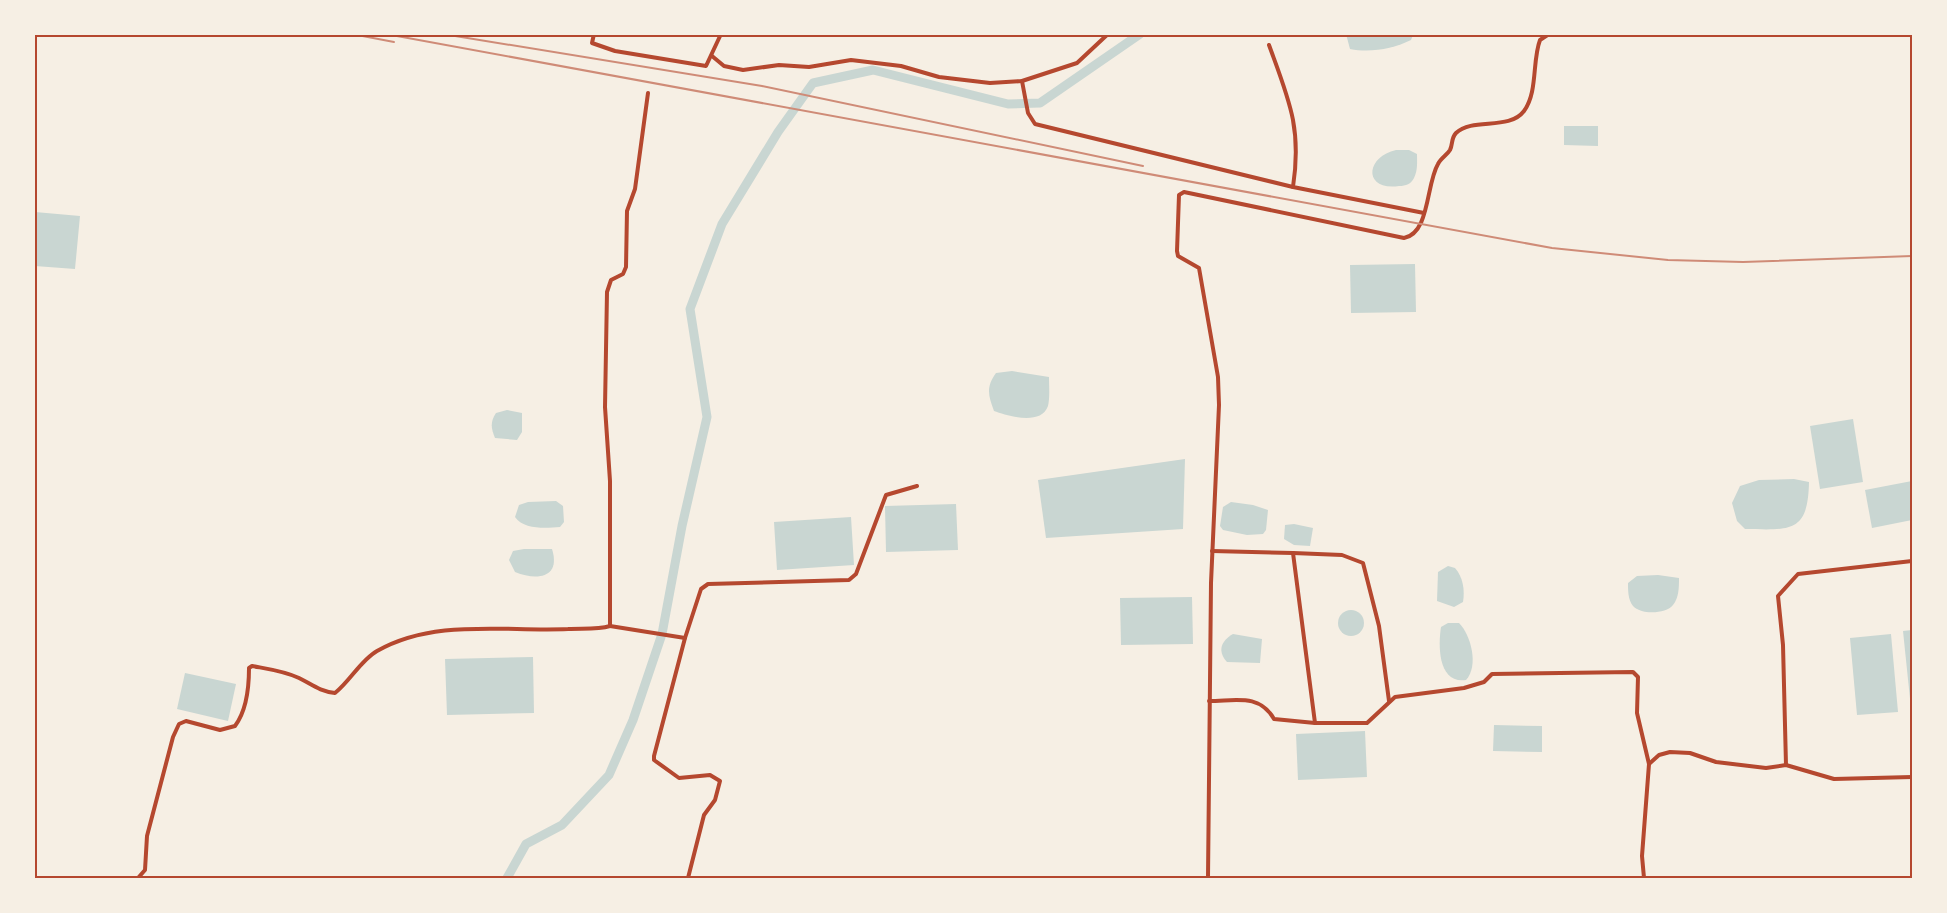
<svg xmlns="http://www.w3.org/2000/svg" width="1947" height="913" font-family="'Alegreya Sans',sans-serif">
<rect width="100%" height="100%" fill="#f6efe4"/>
<g fill="#c9d6d2">
<path d="M1346,34H1413V35L1411,40C1393,49 1370,53 1350,49Z"/>
<path d="M1564,126H1598V146L1564,145Z"/>
<path d="M1396,150H1409L1417,154C1417,162 1418,170 1414,178C1411,184 1406,186 1399,186C1363,191 1365,157 1396,150Z"/>
<path d="M35,212L80,216L75,269L35,266Z"/>
<path d="M1415,264L1416,312L1351,313L1350,265Z"/>
<path d="M1012,371L1049,377C1049,385 1050,398 1048,406C1041,426 1008,416 994,411C988,395 986,387 996,373Z"/>
<path d="M507,410L522,413V432L517,440L495,438C491,428 490,422 496,413Z"/>
<path d="M1853,419L1863,482L1820,489L1810,426Z"/>
<path d="M1185,459L1183,529L1046,538L1038,480Z"/>
<path d="M1794,479L1809,482C1808,533 1791,530 1745,529L1737,521L1732,503L1740,486L1759,480Z"/>
<path d="M1912,481V520L1872,528L1865,490Z"/>
<path d="M556,501L563,506L564,522L560,527C546,528 524,530 515,517L519,505L528,502Z"/>
<path d="M1231,502L1253,505L1268,510L1266,530L1263,534L1247,535L1223,530L1220,526L1223,507Z"/>
<path d="M956,504L958,550L886,552L885,506Z"/>
<path d="M851,517L854,565L777,570L774,522Z"/>
<path d="M1294,524L1313,528L1310,546L1294,545L1284,539L1285,525Z"/>
<path d="M524,549H552C561,578 537,581 515,572L509,560L513,551Z"/>
<path d="M1448,566L1455,568C1463,577 1465,590 1463,602L1454,607L1437,601L1438,572Z"/>
<path d="M1658,575L1679,578C1679,587 1679,598 1673,605C1666,614 1641,615 1633,606C1628,600 1628,590 1628,583L1637,576Z"/>
<path d="M1192,597L1193,644L1121,645L1120,598Z"/>
<circle cx="1351" cy="623" r="13"/>
<path d="M1448,623H1459C1471,635 1479,666 1466,680C1438,684 1438,646 1441,627Z"/>
<path d="M1912,630V718L1903,631Z"/>
<path d="M1233,634L1262,639L1260,663L1227,662C1217,651 1221,641 1233,634Z"/>
<path d="M1891,634L1898,712L1857,715L1850,638Z"/>
<path d="M533,657L534,713L447,715L445,659Z"/>
<path d="M185,673L236,684L228,721L177,709Z"/>
<path d="M1494,725L1542,726V752L1493,751Z"/>
<path d="M1365,731L1367,777L1298,780L1296,734Z"/>
</g>
<g fill="none" stroke-linecap="round" stroke-linejoin="round">
<path stroke="#c9d6d2" stroke-width="9" d="M507,878L526,844L562,825L609,775L633,720L662,634L682,526L707,417L690,309L722,224L778,132L813,83L873,70L1008,104L1040,103L1140,34"/>
<g stroke="#b5482f" stroke-width="4">
<path d="M594,34L592,43L615,51L706,66L721,34"/>
<path d="M1269,45C1289,100 1302,128 1293,187L1424,213"/>
<path d="M712,56L724,66L743,70L779,65L809,67L851,60L901,66L939,77L990,83L1022,81L1077,63L1108,34"/>
<path d="M1022,81L1028,113L1035,124L1293,187"/>
<path d="M1212,551L1293,553L1315,723H1367L1395,697L1464,688L1484,682L1492,674L1633,672L1638,677L1637,713L1649,764"/>
<path d="M1293,553L1342,555L1363,563L1379,626L1389,701"/>
<path d="M610,626L685,638L701,589L708,584L849,580L856,574L886,495L917,486"/>
<path d="M685,638L654,756V760L679,778L710,775L720,781L715,800L704,815L688,878"/>
<path d="M1209,701C1235,701 1259,693 1274,719L1315,723"/>
<path d="M1786,765L1783,645L1778,596L1798,574L1912,561"/>
<path d="M138,878L145,870L147,836L173,737L179,724L186,721L220,730L235,726C247,710 249,688 249,668L252,666C268,669 284,671 299,678C313,685 319,691 335,693C350,681 361,660 377,651C435,618 505,632 568,629C581,628 597,630 610,626V481L605,407L607,292L611,280L623,274L626,267L627,211L635,189L648,93"/>
<path d="M1208,878L1211,583L1219,405L1218,377L1199,268L1178,256L1177,251L1179,195L1184,192L1404,238C1430,233 1426,184 1438,164C1441,158 1447,155 1450,150C1453,144 1451,138 1456,133C1473,117 1509,131 1524,111C1538,92 1532,61 1540,40L1549,34"/>
<path d="M1644,878L1642,856L1649,764L1659,755L1670,752L1690,753L1716,762L1766,768L1786,765L1834,779L1912,777"/>
</g>
<g stroke="#cf8b77" stroke-width="2">
<path d="M352,34L394,42"/>
<path d="M386,34L1552,248L1668,260L1743,262L1912,256"/>
<path d="M443,34L762,86L1143,166"/>
</g>
</g>
<rect width="1947" height="913" fill="none" stroke="#f6efe4" stroke-width="72"/>
<rect x="36" y="36" width="1875" height="841" fill="none" stroke="#b5482f" stroke-width="2"/>
</svg>
